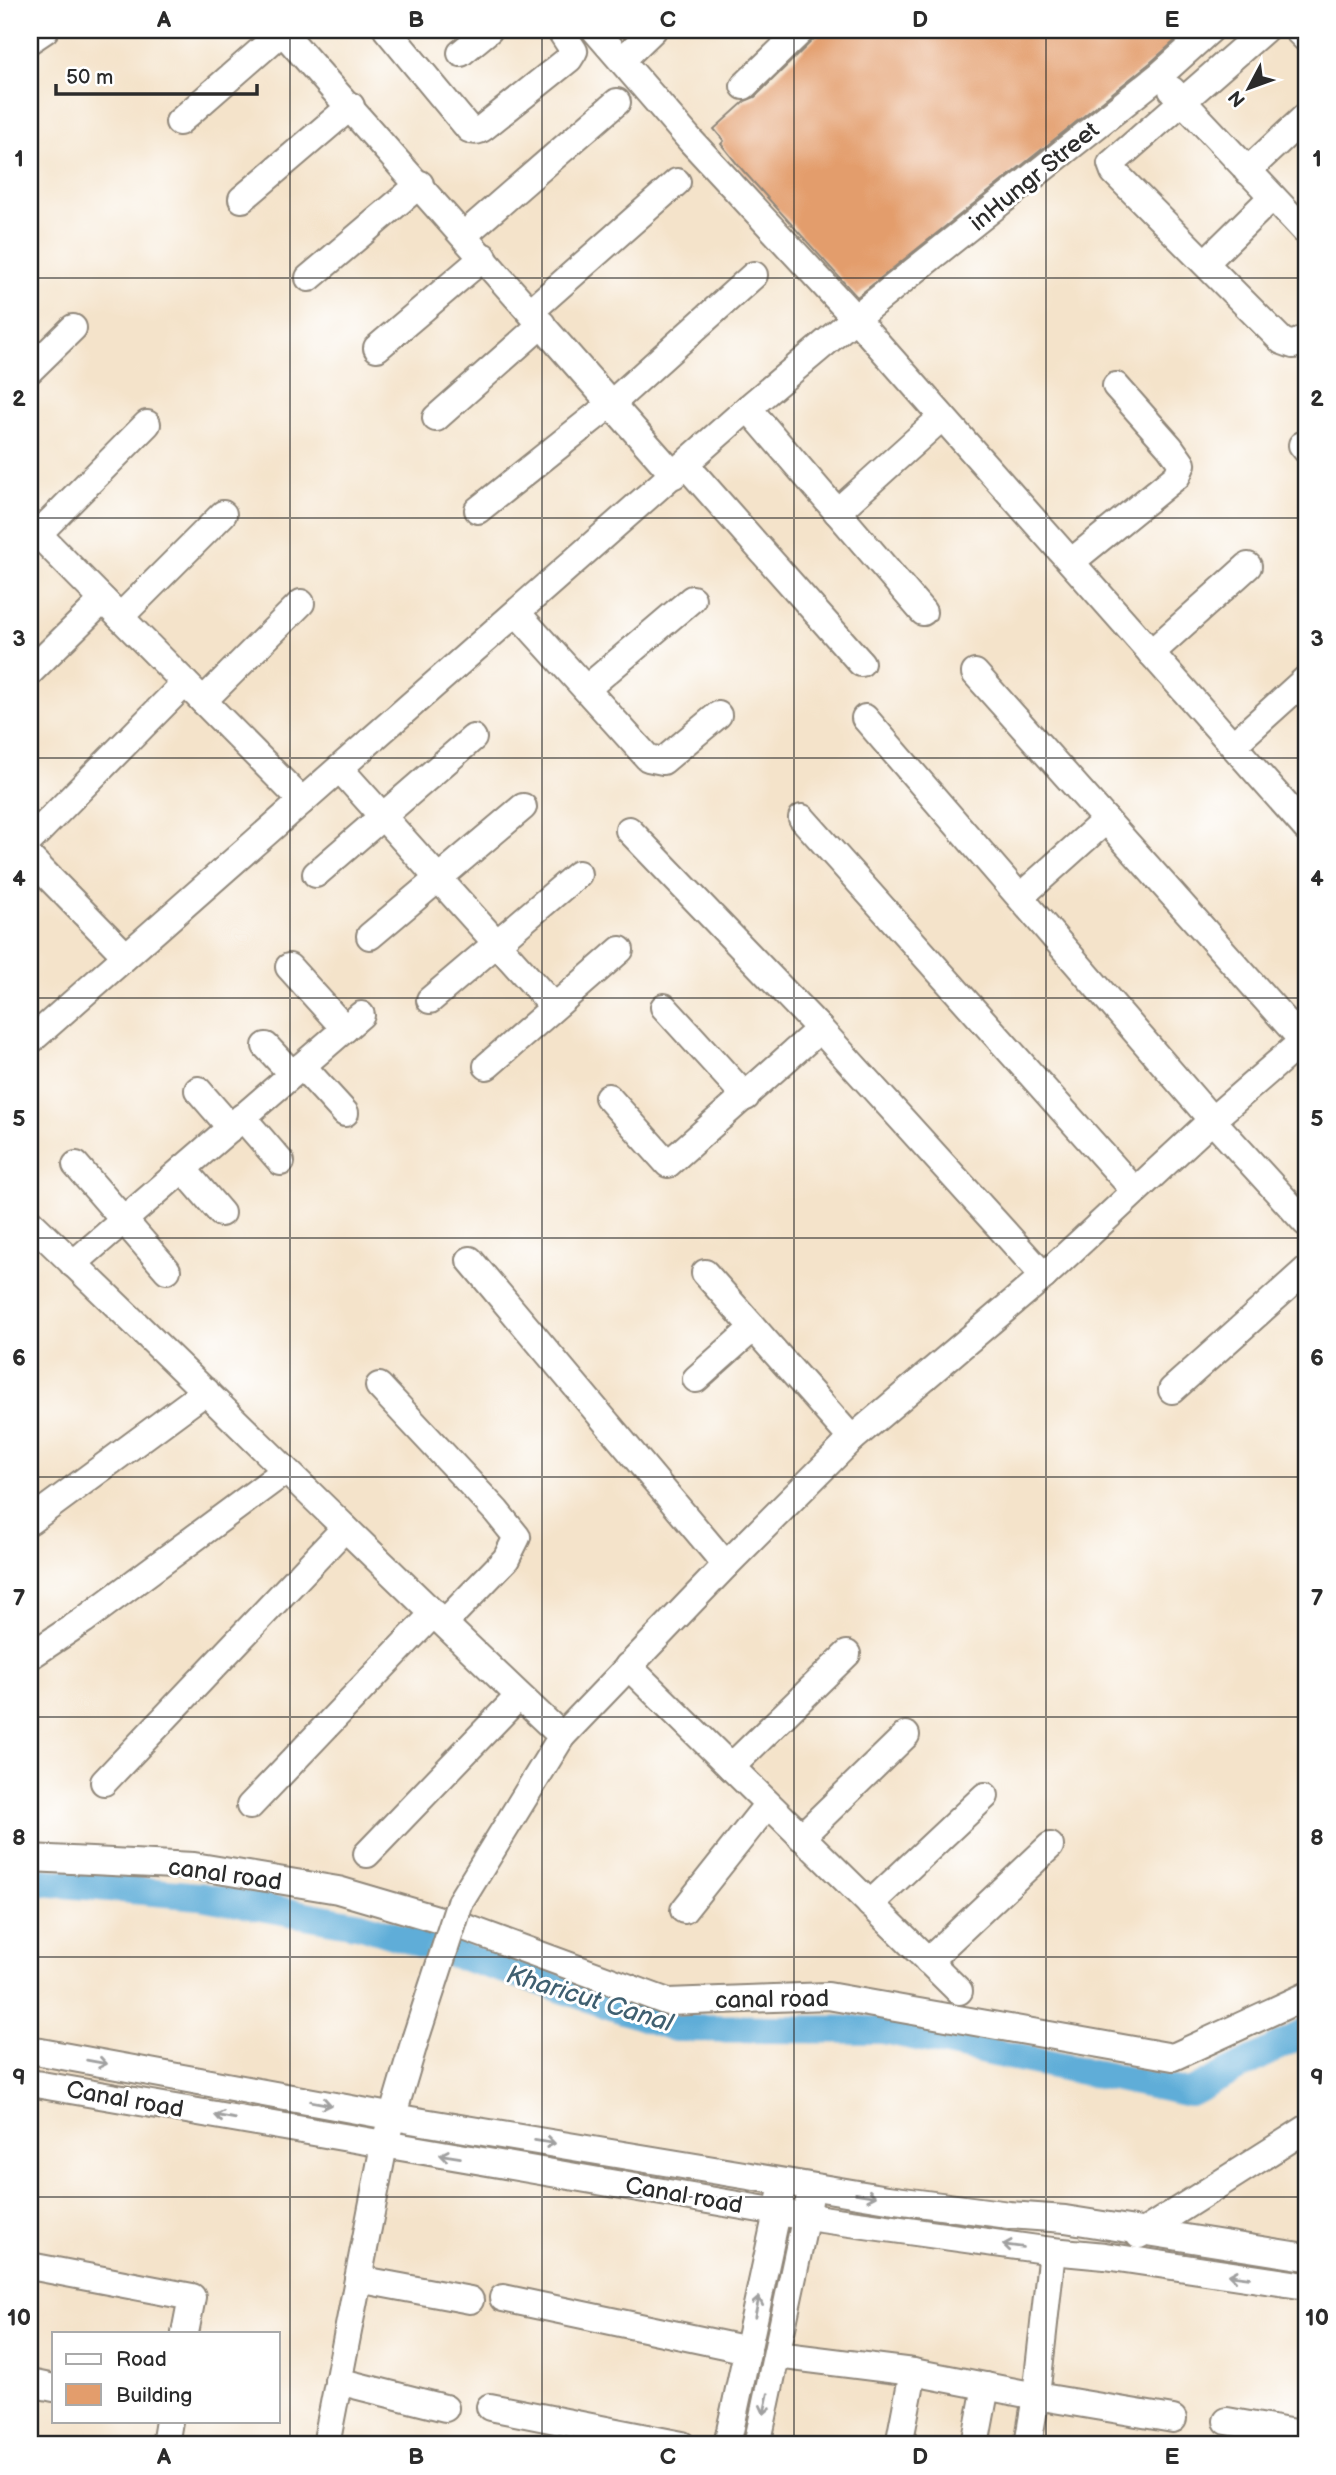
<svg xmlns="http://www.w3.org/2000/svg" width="1336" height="2475" font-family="'Balsamiq Sans',sans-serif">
<rect width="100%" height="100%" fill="#fff"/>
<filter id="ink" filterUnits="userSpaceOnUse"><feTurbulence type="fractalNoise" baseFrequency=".0143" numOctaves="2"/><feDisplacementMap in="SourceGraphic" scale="14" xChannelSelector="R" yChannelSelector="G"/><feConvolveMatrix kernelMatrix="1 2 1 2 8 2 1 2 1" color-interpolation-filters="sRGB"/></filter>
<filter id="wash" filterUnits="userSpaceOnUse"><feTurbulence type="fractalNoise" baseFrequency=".00686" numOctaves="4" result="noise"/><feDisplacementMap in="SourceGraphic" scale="28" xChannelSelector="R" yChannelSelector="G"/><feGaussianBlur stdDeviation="1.57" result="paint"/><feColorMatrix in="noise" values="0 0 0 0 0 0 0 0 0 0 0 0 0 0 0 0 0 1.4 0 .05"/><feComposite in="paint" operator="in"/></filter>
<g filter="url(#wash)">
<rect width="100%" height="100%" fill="#f4e3ca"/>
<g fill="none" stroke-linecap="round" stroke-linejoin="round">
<path stroke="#5eadd8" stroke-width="28" d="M30,1881L200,1896L361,1925L536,1980L675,2028L883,2030L1190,2093L1306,2032"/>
</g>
<g id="blocks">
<path fill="#e39d6c" d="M823,30H1187L1150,63L857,297L738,165L721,144L724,141L714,129L745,101L755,97Z"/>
</g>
</g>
<g filter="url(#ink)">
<use href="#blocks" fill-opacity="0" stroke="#90877a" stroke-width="2"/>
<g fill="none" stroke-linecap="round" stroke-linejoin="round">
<g stroke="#90877a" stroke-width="30">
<g id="minor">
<path d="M281,30L674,475"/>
<path d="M387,30L469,129C475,132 479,131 484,127L569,59L574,51L560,30"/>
<path d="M595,30L691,141L855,318L1306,828"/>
<path d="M1264,30L1111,164L1114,172L1282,341L1293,345L1306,338"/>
<path d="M1297,30L1306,39"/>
<path d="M30,40L45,30"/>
<path d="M461,53L489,30"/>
<path d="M622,60L653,30"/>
<path d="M744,86L802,30"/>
<path d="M1172,90L1306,232"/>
<path d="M179,122L283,31"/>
<path d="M1247,171L1306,116"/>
<path d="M242,199L351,106"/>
<path d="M464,235L617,102"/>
<path d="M1205,263L1272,197"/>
<path d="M309,278L420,184"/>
<path d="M531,311L677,182"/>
<path d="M377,348L484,257"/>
<path d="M30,370L73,328"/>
<path d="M748,408L923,612"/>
<path d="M436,418L542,324"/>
<path d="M1302,445L1306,450"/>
<path d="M685,464L861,663"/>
<path d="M478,510L612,403L754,275"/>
<path d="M837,512L942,417"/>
<path d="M30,526L302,801"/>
<path d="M38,534L147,424"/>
<path d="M1071,562L1177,476L1182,464L1170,447L1116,386"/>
<path d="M517,613L648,758L663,761L718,715"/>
<path d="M120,617L223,514"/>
<path d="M1151,653L1248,566"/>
<path d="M30,672L103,600"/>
<path d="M975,673L1303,1041"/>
<path d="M586,689L692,599"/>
<path d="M203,701L301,603"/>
<path d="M865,718L1212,1120L1306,1223"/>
<path d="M1233,745L1306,679"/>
<path d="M340,769L554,1007"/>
<path d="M802,818L1135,1191"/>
<path d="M629,830L820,1029L1044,1276"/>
<path d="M30,840L185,683"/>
<path d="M30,858L126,956"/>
<path d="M316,874L473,738"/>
<path d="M1020,897L1106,820"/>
<path d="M370,936L523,807"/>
<path d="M289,967L345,1029"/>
<path d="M430,1000L578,874"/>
<path d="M664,1007L746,1097"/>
<path d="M30,1041L748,408L855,318L1160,75L1210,30"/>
<path d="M266,1046L292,1074"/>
<path d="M302,1066L345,1113"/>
<path d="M487,1066L620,950"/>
<path d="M198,1090L231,1128"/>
<path d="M608,1097L668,1164L820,1029"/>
<path d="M242,1117L281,1162"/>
<path d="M76,1165L167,1270"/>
<path d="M183,1169L221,1213"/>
<path d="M30,1222C208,1392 382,1567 562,1736L460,1902"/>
<path d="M470,1260L726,1565"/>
<path d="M73,1264L361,1015"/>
<path d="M705,1273L852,1439"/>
<path d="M696,1379L753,1328"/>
<path d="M379,1386L496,1511L517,1537L506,1559L445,1622"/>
<path d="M1172,1390L1306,1270"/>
<path d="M30,1521L206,1391"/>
<path d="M30,1656L84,1620L285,1471"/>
<path d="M628,1666L959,1991"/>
<path d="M562,1736L726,1565L852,1439L1044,1276L1212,1120L1306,1038"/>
<path d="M731,1767L847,1654"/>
<path d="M104,1782L345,1528"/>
<path d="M250,1806L434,1613"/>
<path d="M801,1837L906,1735"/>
<path d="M367,1854L519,1696"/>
<path d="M30,1858L194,1866L338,1890L464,1927L668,2002L828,1996L1173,2057L1306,1996"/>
<path d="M870,1904L985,1796"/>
<path d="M684,1910L768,1804"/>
<path d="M928,1961L1050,1846"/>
<path d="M30,2050L411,2120L888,2199L1009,2215L1065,2219L1306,2257"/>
<path d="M30,2083L807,2217L1052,2251L1105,2256L1306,2286"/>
<path d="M1139,2235L1306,2129"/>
<path d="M30,2266L192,2297L185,2333"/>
<path d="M358,2279L470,2300"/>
<path d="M503,2298L748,2350"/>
<path d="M777,2355L913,2372L1036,2396L1173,2419"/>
<path d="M338,2381L445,2408"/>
<path d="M30,2383L54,2388"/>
<path d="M490,2407L682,2445"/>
<path d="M1227,2421L1306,2435"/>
<path d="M165,2445L169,2421"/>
<path d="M326,2445L384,2145L415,2040"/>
<path d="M727,2445L781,2194"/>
<path d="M757,2445L809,2201"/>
<path d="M899,2445L913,2372"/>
<path d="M975,2445L986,2386"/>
<path d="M1028,2445L1036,2396L1052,2251"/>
</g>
</g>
<use href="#minor" stroke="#fff" stroke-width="26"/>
<g stroke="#90877a" stroke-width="30" stroke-linecap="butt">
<path id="minor-bridge" d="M415,2040L460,1902"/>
</g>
<use href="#minor-bridge" stroke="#fff" stroke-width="26"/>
</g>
<defs><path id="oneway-shaft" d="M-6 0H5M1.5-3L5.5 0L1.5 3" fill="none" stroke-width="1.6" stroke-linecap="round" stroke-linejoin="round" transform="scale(1.75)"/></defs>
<g stroke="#a0a0a0">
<use href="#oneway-shaft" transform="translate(97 2062) rotate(10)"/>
<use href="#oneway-shaft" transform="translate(321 2103) rotate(10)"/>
<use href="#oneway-shaft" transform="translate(225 2117) rotate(-170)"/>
<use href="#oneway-shaft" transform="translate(545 2142) rotate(9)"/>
<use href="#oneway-shaft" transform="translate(450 2156) rotate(-171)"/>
<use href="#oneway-shaft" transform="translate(866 2195) rotate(9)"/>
<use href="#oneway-shaft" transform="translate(1013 2246) rotate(-172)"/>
<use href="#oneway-shaft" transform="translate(1239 2276) rotate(-172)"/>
<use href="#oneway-shaft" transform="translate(757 2307) rotate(-78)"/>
<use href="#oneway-shaft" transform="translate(766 2404) rotate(102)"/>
</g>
</g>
<path fill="none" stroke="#2b2b2b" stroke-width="2" stroke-opacity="0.55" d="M290,30V2445M542,30V2445M794,30V2445M1046,30V2445M30,278H1306M30,518H1306M30,758H1306M30,998H1306M30,1238H1306M30,1477H1306M30,1717H1306M30,1957H1306M30,2197H1306"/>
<g text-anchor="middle" stroke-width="6" stroke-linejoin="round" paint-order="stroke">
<g font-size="24" fill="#2b2b2b" stroke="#fff">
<text transform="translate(1034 176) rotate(-39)" y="8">inHungr Street</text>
<text transform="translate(225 1874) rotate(8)" y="8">canal road</text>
<text transform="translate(772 1999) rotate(-1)" y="8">canal road</text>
<text transform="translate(125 2099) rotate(10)" y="8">Canal road</text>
<text transform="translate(684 2195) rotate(10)" y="8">Canal road</text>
</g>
<g font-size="26" font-style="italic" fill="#3f5f70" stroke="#fff">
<text transform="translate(590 1998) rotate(17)" y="9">Kharicut Canal</text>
</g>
</g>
<rect width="1336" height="2475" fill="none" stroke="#fff" stroke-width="77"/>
<rect x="52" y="2332" width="228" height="91" fill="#ffffff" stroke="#aaaaaa" stroke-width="2"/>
<rect x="66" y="2354" width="35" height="10" fill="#ffffff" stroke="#aaaaaa" stroke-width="2"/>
<text x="116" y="2366" font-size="21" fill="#2b2b2b">Road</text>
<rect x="66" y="2384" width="35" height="21" fill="#e39d6c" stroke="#aaaaaa" stroke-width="2"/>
<text x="116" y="2402" font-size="21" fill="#2b2b2b">Building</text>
<g transform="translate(1249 88) rotate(229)" stroke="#ffffff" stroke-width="5" paint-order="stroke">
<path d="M0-5L12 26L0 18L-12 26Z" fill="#2b2b2b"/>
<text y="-10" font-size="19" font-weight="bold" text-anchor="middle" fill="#2b2b2b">N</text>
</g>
<path d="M56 84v10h201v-10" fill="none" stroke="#2b2b2b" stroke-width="3.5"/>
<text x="66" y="84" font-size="21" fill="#2b2b2b" stroke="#ffffff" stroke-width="5" paint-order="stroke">50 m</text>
<rect x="38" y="38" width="1260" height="2398" fill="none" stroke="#2b2b2b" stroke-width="2.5"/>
<g font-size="23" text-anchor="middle" font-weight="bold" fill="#2b2b2b">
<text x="164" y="27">A</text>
<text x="416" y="27">B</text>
<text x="668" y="27">C</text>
<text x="920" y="27">D</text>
<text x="1172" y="27">E</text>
<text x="19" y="166">1</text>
<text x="1317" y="166">1</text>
<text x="19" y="406">2</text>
<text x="1317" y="406">2</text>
<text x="19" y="646">3</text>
<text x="1317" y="646">3</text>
<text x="19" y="886">4</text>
<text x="1317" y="886">4</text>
<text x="19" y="1126">5</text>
<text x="1317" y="1126">5</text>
<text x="19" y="1365">6</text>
<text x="1317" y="1365">6</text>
<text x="19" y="1605">7</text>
<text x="1317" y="1605">7</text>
<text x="19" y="1845">8</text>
<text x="1317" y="1845">8</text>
<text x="19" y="2085">9</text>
<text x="1317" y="2085">9</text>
<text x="19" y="2325">10</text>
<text x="1317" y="2325">10</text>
<text x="164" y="2464">A</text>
<text x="416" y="2464">B</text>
<text x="668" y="2464">C</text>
<text x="920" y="2464">D</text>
<text x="1172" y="2464">E</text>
</g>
</svg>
